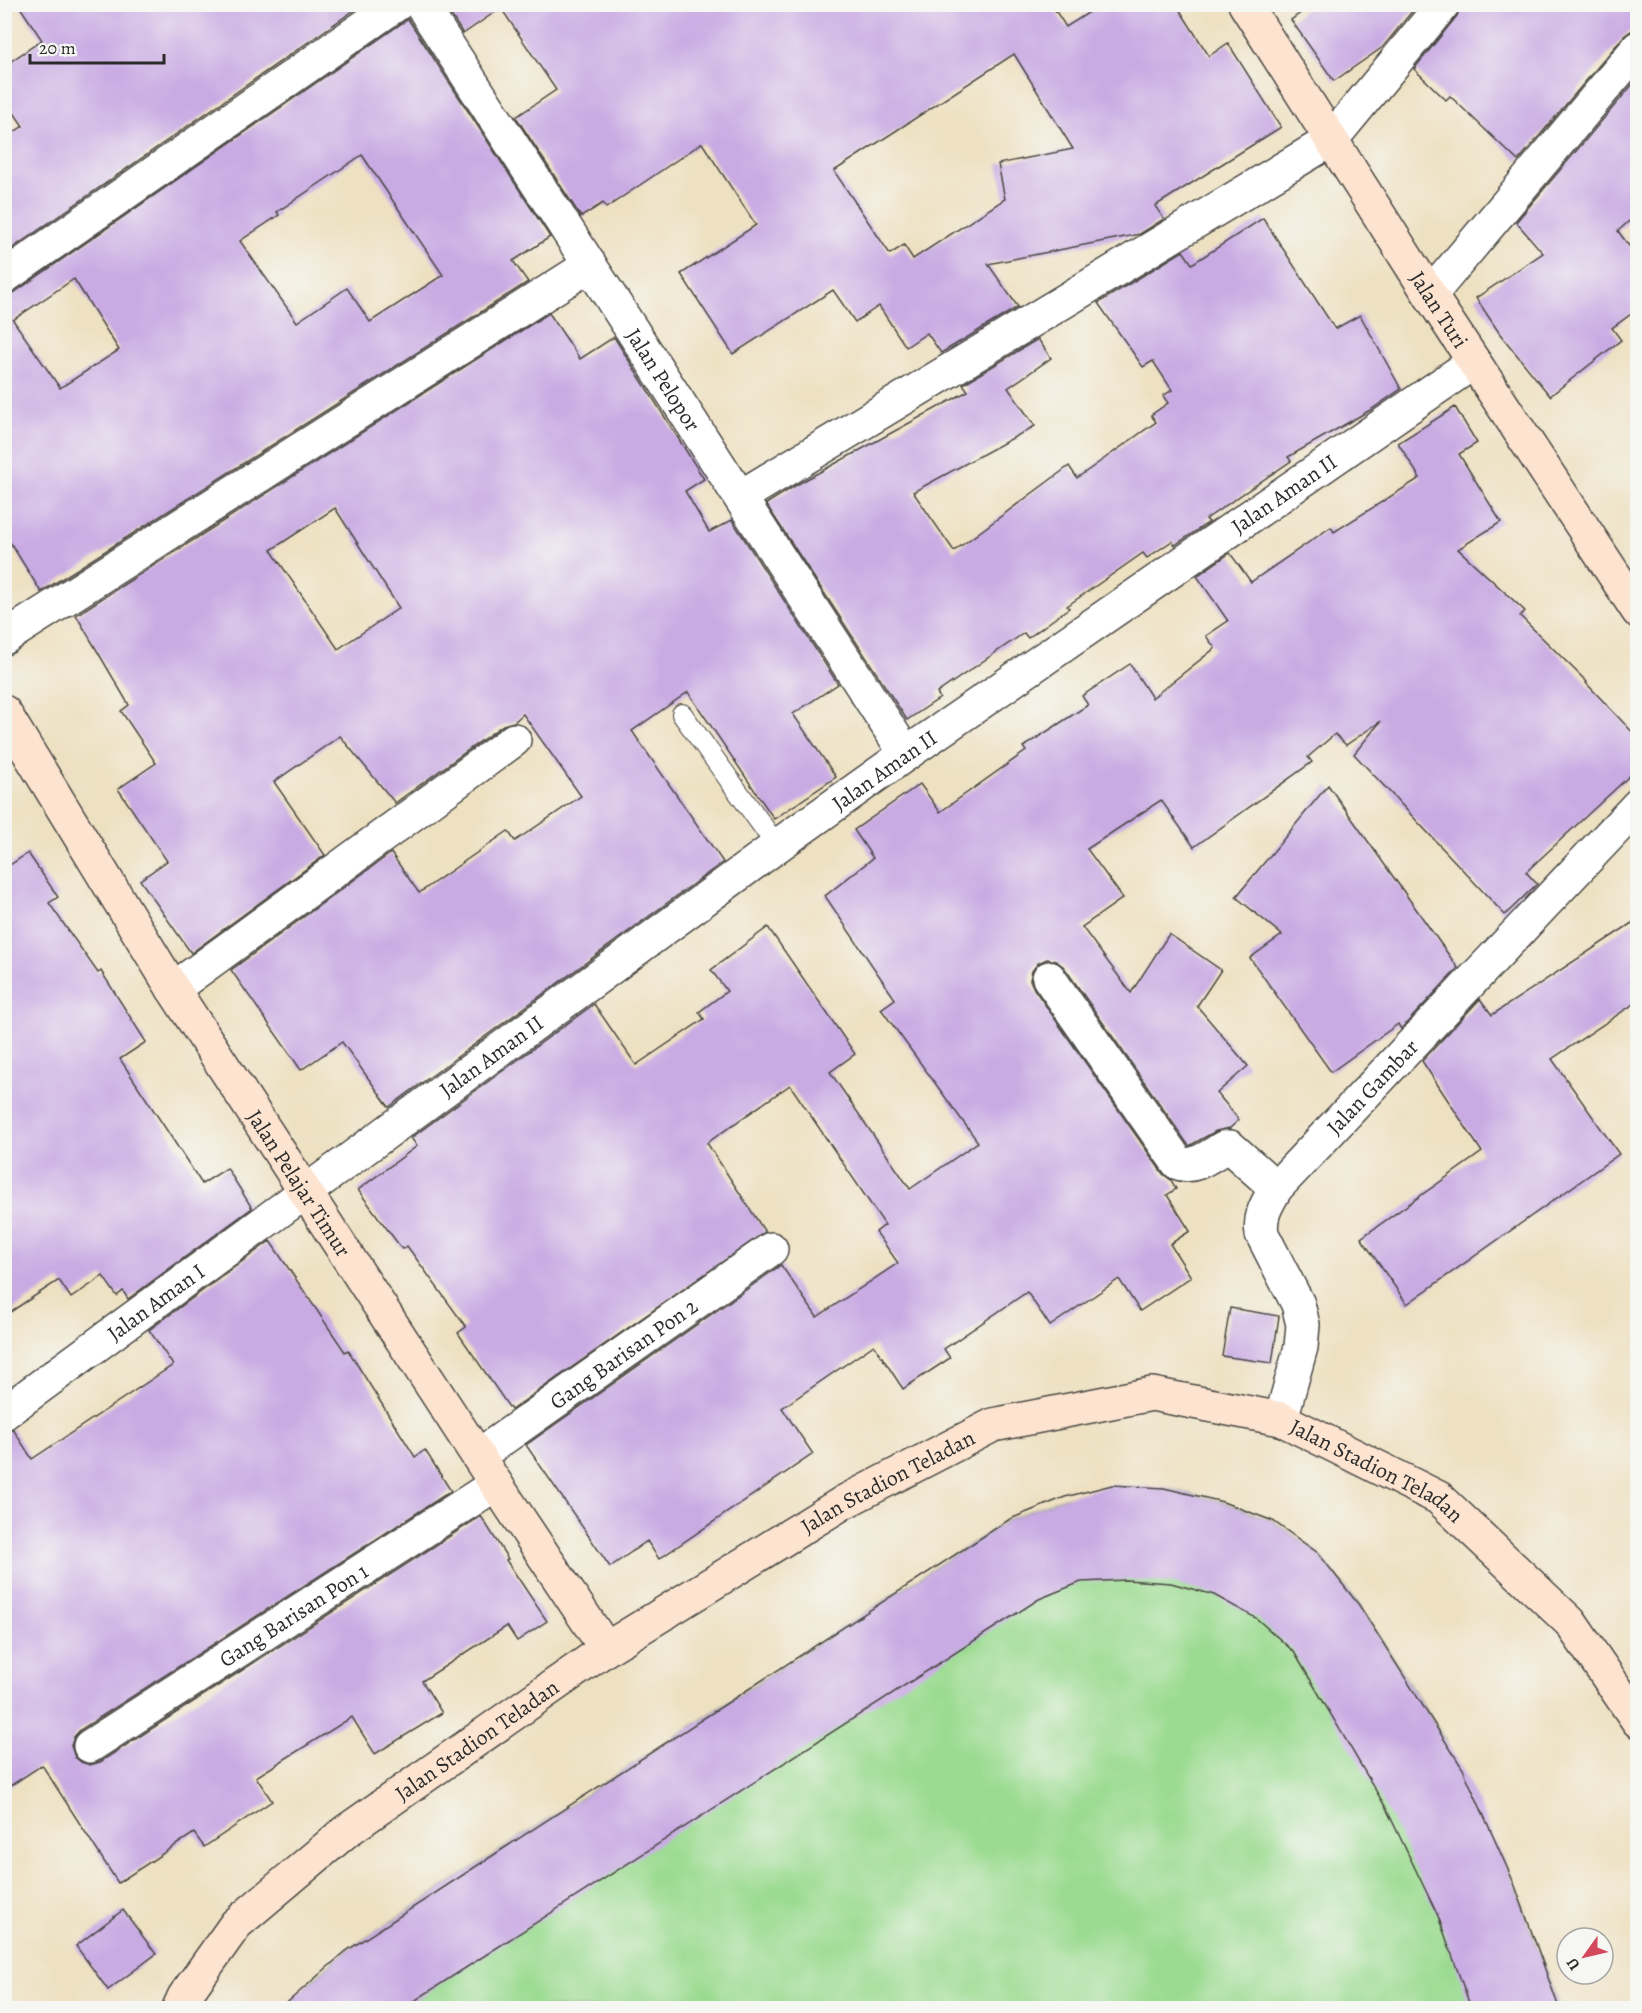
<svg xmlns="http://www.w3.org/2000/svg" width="1642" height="2013" font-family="Alegreya,serif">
<rect width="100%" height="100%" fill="#f6f6f2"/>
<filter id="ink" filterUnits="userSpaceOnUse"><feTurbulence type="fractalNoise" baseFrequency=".0167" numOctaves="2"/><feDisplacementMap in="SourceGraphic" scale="12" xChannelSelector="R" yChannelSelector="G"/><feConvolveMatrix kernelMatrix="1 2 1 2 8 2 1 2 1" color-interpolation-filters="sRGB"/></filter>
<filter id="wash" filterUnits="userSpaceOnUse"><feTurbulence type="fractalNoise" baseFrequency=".008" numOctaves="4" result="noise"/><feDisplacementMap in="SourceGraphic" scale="24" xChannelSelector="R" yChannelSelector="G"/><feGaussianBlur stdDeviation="1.35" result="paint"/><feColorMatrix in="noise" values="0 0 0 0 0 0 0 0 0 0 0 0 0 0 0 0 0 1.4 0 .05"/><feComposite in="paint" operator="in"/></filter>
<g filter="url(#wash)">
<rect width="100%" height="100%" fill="#eee1c2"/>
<path fill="#9bdb91" stroke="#63835e" stroke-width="1.5" d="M1164,1488L1223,1502L1273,1521L1318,1553L1359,1605L1445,1740L1514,1883L1559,2008H290L309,1983L346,1951L1010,1519L1065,1497Z"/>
<g id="blocks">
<g fill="#c9abe3" fill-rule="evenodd">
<path d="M18,4H363L4,254V139L23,126L4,98V66L42,40Z"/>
<path d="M444,4H1051L1066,27L1102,4H1176L1209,56L1228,43L1281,127L1155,206L1164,219L1140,234L988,264L1018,307L941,353L927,333L906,347L879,306L855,322L833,290L733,354L681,274L756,225L702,143L606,208L603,203L581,217L516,117L556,90L501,8L463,34ZM1014,54L1073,149L998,164L1005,199L913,259L904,245L890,254L834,171Z"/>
<path d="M1313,4H1418L1383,47L1334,81L1291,20Z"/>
<path d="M1461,4H1638V30L1631,31L1624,36L1518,161L1450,96L1446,100L1414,69L1457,16Z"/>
<path d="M408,19L550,237L513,261L528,282L41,592L5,534L4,296L15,292ZM362,155L443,275L370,322L347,288L297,322L240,241L279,215L277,212ZM74,279L119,350L60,388L13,320Z"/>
<path d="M1638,78V213L1618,231L1638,258V309L1612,328L1621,340L1550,396L1500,334L1476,298L1543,253L1516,222Z"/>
<path d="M1263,218L1335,329L1360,315L1401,389L1372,409L1288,457L1291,461L1206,519L1209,522L1175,545L1172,541L1147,558L1143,553L1067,606L1069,608L1028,638L1024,633L937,693L940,698L907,720L766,504L798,484L968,391L963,384L1038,339L1051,358L1008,388L1035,426L913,492L954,551L1069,466L1077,478L1156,422L1151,415L1168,403L1163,396L1172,390L1153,361L1143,367L1098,303L1183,251L1192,264Z"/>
<path d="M549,313L580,359L614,337L704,479L685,491L709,532L732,520L838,684L793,714L836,777L774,819L688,692L632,731L723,862L389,1107L342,1042L301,1070L231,970L391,853L419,893L508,831L515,841L581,796L523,714L514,722L503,725L395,803L340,736L274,782L325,855L191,953L140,880L167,861L118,789L156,763L121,711L129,705L76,615ZM335,508L399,608L338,649L271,550Z"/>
<path d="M1455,407L1477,443L1459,454L1501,522L1458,549L1525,611L1520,616L1587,682L1586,683L1638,738V768L1526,872L1537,884L1505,915L1354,754L1381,721L1346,745L1335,734L1308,757L1312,762L1194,847L1161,800L1087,849L1123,898L1082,927L1131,993L1169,934L1221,970L1197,1006L1248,1066L1217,1093L1239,1120L1230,1128L1216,1131L1189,1146L1064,967L1056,961L1047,959L1038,963L1032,971L1030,980L1034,989L1163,1174L1171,1180L1176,1189L1167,1195L1190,1231L1170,1244L1191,1277L1140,1311L1119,1279L1050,1326L1027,1292L944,1349L950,1358L903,1389L874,1345L782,1408L813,1454L659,1559L647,1541L610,1567L526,1445L781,1265L817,1317L898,1263L876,1232L885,1225L790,1085L707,1143L765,1232L511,1410L458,1333L466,1327L407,1246L402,1249L358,1190L417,1146L411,1138L594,1004L636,1065L704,1019L699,1012L727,991L711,970L768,927L855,1054L830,1072L910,1189L978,1142L881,1009L895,999L825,896L873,858L854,830L920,784L940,812L1026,751L1023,747L1088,705L1082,696L1130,664L1152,698L1215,648L1206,636L1228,621L1197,576L1230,553L1251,582L1331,527L1334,532L1420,478L1398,443Z"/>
<path d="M1328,785L1458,968L1401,1029L1398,1024L1331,1072L1250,958L1282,935L1236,897Z"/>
<path d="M28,853L58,897L49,903L98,973L101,971L146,1042L120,1059L202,1184L227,1168L252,1208L128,1299L123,1291L117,1296L103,1276L71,1298L59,1280L4,1316V869Z"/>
<path d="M1638,919V1001L1552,1059L1619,1154L1407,1304L1361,1238L1482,1152L1422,1061L1480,999L1492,1015Z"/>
<path d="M270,1241L345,1352L348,1350L415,1457L425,1450L451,1491L80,1730L74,1737L71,1746L75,1757L81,1762L90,1765L100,1762L481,1516L508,1559L506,1560L547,1621L517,1641L507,1626L422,1681L442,1713L375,1754L352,1717L256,1777L272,1801L204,1847L194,1833L118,1883L42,1765L4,1790V1431L13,1429L32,1459L173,1365L149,1330Z"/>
<path d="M1230,1308L1279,1316L1272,1363L1222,1356Z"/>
<path d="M1112,1485L1164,1488L1223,1502L1273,1521L1318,1553L1359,1605L1463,1769L1514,1883L1559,2008H1471L1438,1916L1385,1806L1294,1652L1256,1618L1214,1595L1171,1583L1126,1580L1081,1582L1039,1599L414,2001L407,2008H281L346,1951L1010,1519L1065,1497Z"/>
<path d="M123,1910L156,1954L108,1990L76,1946Z"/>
</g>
</g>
</g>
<g filter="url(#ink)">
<use href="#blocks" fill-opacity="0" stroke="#484642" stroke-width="1.5"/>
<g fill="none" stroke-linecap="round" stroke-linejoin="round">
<g stroke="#484642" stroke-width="22">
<path id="lane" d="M682,714L777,846"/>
</g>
<g stroke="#484642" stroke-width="36">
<g id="street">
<path id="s1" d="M421,4L906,754"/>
<path d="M4,277L397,4"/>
<path d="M1430,295L1638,48"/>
<path d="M740,497L1331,140L1443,4"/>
<path d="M4,638L590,265"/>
<path d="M1049,978L1178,1163C1194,1170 1212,1154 1225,1147H1230L1276,1188"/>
<path d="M173,989L514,740"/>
<path id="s2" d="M4,1413L777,846L906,754L1474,362"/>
<path id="s3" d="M1281,1419L1301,1347L1303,1325L1298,1304L1262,1234C1259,1215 1267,1204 1276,1188L1638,805"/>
<path id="s4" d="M478,1456L771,1249"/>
<path id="s5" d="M90,1746L496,1484"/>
</g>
</g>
<g stroke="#484642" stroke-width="36">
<g id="secondary">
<path id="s6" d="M1245,4L1430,295L1638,611"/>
<path id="s7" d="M4,712L173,989L496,1484L606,1649"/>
<path id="s8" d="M179,2008L184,1997L236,1924L345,1832L606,1649L844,1502L993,1425L1152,1394L1281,1419L1439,1498L1570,1622L1638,1721"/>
</g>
</g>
<use href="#lane" stroke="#fff" stroke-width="20"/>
<use href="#street" stroke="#fff" stroke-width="33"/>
<use href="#secondary" stroke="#fde4d0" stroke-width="33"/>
</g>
</g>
<g text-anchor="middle" stroke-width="4.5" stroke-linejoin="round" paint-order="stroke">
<g font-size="22" fill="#2b2b2b" stroke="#f6f6f2">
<text dy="8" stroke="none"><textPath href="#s6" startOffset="362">Jalan Turi</textPath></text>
<text dy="8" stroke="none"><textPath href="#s1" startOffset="447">Jalan Pelopor</textPath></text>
<text dy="8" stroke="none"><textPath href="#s2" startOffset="1576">Jalan Aman II</textPath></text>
<text dy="8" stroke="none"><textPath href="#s2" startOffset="1090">Jalan Aman II</textPath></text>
<text dy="8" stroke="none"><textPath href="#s2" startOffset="604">Jalan Aman II</textPath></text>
<text dy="8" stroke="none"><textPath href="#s3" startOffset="386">Jalan Gambar</textPath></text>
<text dy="8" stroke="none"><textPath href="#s7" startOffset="556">Jalan Pelajar Timur</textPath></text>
<text dy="8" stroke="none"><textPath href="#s2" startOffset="188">Jalan Aman I</textPath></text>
<text dy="8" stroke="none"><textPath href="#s4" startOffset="178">Gang Barisan Pon 2</textPath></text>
<text dy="8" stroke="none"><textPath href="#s8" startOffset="1413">Jalan Stadion Teladan</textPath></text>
<text dy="8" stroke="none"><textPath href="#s8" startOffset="891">Jalan Stadion Teladan</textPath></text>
<text dy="8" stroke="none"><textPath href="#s5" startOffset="242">Gang Barisan Pon 1</textPath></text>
<text dy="8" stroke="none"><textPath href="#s8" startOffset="405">Jalan Stadion Teladan</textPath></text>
</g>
</g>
<rect width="1642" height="2013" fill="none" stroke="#f6f6f2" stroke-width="24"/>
<g transform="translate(1585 1956) rotate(236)"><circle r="28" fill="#f6f6f2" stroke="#a5a5a2" stroke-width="1.5"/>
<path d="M0-4.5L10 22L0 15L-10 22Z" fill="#d1495b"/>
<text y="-9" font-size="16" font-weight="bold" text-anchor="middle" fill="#2b2b2b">U</text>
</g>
<path d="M30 54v9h134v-9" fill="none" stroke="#2b2b2b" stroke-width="3"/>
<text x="39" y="54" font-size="18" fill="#2b2b2b" stroke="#f6f6f2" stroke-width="4.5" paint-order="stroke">20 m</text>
</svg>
